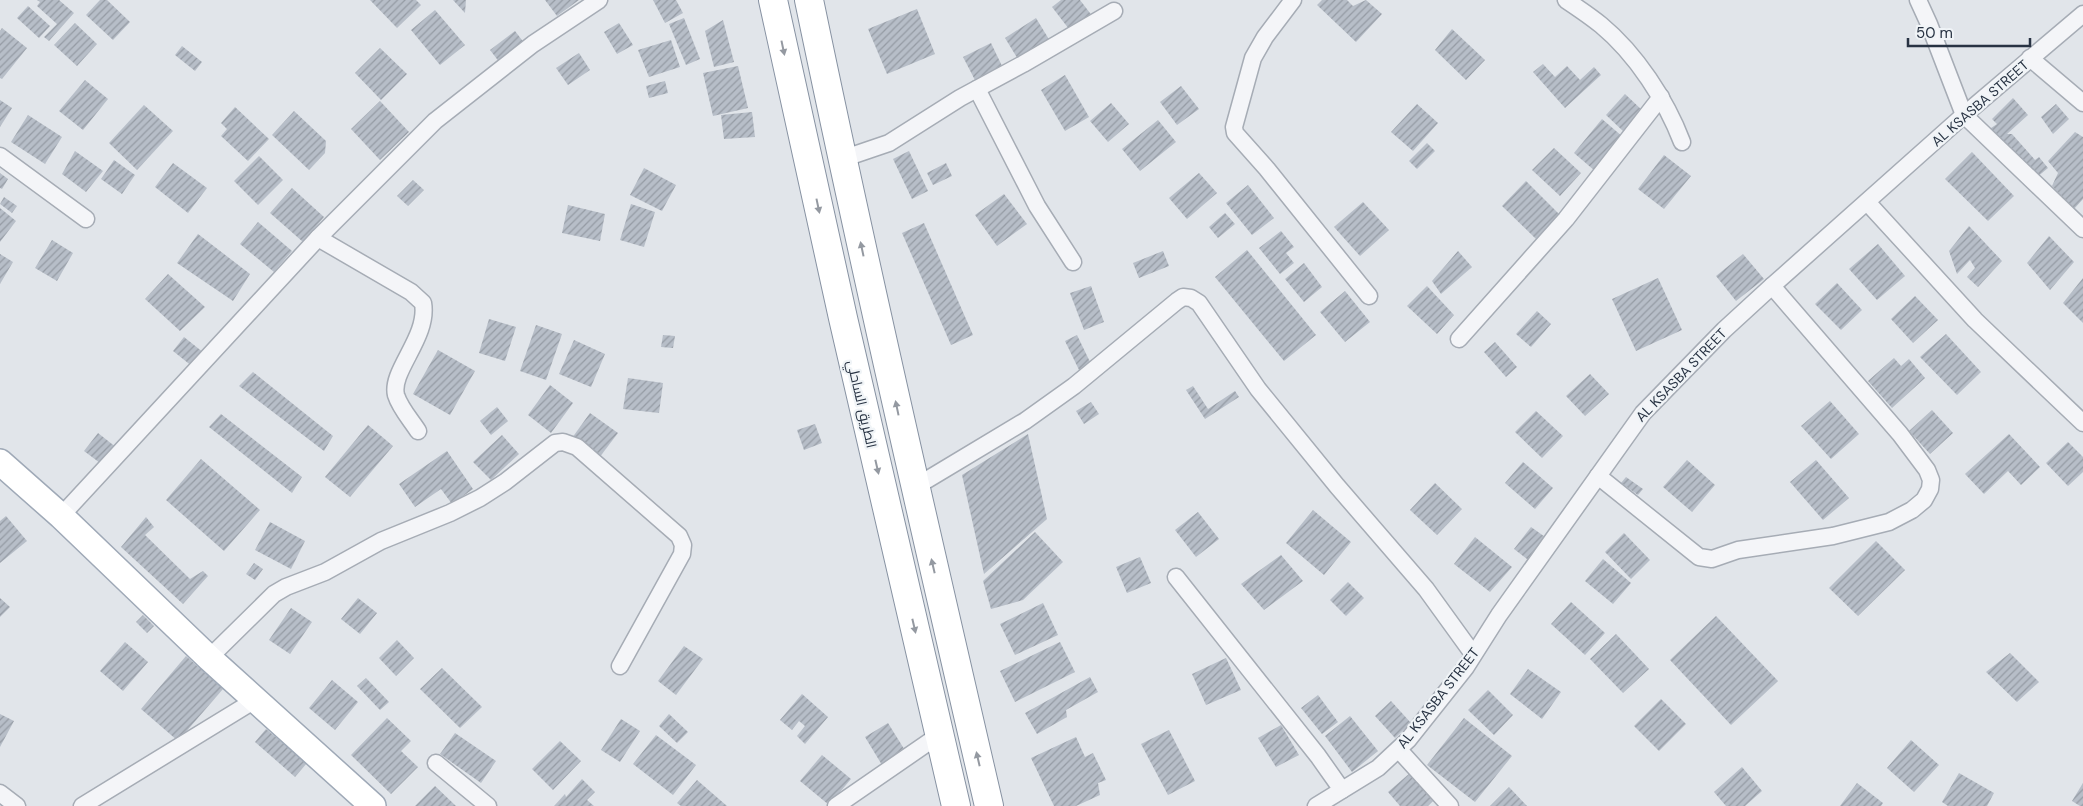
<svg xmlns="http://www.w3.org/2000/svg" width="2083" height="806" font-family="'DM Sans',Cairo,sans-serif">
<defs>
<pattern id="building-hatch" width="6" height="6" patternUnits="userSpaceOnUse" patternTransform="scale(1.25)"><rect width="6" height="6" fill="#b7bec8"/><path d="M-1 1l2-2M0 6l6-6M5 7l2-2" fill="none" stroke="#959ba4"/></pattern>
</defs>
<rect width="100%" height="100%" fill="#e1e5ea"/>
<g fill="url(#building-hatch)">
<path d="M37,0H59L74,13L49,41L44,37L57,24L37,6L40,2Z"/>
<path d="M100,0H107L130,22L113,40L86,15Z"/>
<path d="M370,0H416L421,5L397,28Z"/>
<path d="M453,0H466L465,13Z"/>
<path d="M545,0H579L557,16Z"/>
<path d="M653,0H676L683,13L665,23Z"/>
<path d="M1061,0H1080L1093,17L1072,33L1052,7Z"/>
<path d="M1322,0H1347L1353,6L1366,0L1382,14L1356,42L1317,5Z"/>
<path d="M28,6L50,26L39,38L17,18Z"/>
<path d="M917,9L935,54L887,74L868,29Z"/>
<path d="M435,10L465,45L440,65L411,30Z"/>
<path d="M684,18L700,59L686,65L669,24Z"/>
<path d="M1036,18L1050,41L1019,61L1005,38Z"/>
<path d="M723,20L734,62L714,67L705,31Z"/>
<path d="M75,23L97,44L77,66L54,45Z"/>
<path d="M619,23L633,45L617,54L604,32Z"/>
<path d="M2,28L27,48L2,79L0,78V31Z"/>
<path d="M1452,29L1485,60L1466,80L1435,50Z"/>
<path d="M515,31L525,44L500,63L490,50Z"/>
<path d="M671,40L680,67L649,77L638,50Z"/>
<path d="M991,43L1003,68L976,82L963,57Z"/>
<path d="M182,46L202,62L195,71L175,55Z"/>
<path d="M380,48L407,74L381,100L355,73Z"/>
<path d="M579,53L590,70L568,85L556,68Z"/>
<path d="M1543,64L1555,77L1567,66L1580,80L1594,67L1601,75L1565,108L1533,72Z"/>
<path d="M738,66L748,108L713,116L703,73Z"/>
<path d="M1065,75L1089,117L1065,131L1041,90Z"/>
<path d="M85,80L108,99L83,130L59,111Z"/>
<path d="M665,81L668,93L649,98L646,86Z"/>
<path d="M1181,86L1199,109L1177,125L1160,102Z"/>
<path d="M1625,94L1643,111L1624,132L1606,115Z"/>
<path d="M2013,98L2028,115L2007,134H2012L2035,160L2039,157L2048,168L2036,178L1988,130L1997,124L1992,119Z"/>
<path d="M0,100L12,108L0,127Z"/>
<path d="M380,101L409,132L380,160L351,129Z"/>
<path d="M1111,103L1129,124L1108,142L1090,121Z"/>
<path d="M1417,104L1438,123L1413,151L1391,132Z"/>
<path d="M2056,104L2069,119L2053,134L2041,117Z"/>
<path d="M144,105L173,131L137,170L109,143Z"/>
<path d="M235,107L269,139L248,161L221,136L227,129L221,123Z"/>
<path d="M294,111L326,141L325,153L309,170L272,135Z"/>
<path d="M752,112L755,137L724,139L721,115Z"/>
<path d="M28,115L62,137L45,164L11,142Z"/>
<path d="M1602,119L1623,137L1595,171L1574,153Z"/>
<path d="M1158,120L1176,142L1140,171L1122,149Z"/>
<path d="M2075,132L2083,137V199L2074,209L2052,186L2058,173L2048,161Z"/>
<path d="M1427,143L1435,151L1417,169L1409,161Z"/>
<path d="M1554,148L1581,173L1560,196L1532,170Z"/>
<path d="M75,151L103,171L86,192L62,174Z"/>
<path d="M909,151L928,191L912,199L893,159Z"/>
<path d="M1972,152L2014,196L1988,221L1945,179Z"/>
<path d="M1664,155L1691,176L1664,209L1638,189Z"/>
<path d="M259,156L283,180L258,205L234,181Z"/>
<path d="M114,160L135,175L122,194L101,179Z"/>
<path d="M173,163L207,188L188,213L155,187Z"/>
<path d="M946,163L952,176L933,185L927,173Z"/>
<path d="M644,168L676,185L662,211L630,195Z"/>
<path d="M0,173L8,179L2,189L0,188Z"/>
<path d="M1199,173L1217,193L1187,219L1169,198Z"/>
<path d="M413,180L424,190L408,206L397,196Z"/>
<path d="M1526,181L1560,215L1536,239L1502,206Z"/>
<path d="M1248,185L1274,218L1252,235L1226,203Z"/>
<path d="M292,188L324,217L303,242L270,213Z"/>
<path d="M1004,194L1027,224L997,246L975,215Z"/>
<path d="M4,197L17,206L12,213L0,204Z"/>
<path d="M1363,202L1389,230L1360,256L1334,227Z"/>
<path d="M631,204L655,212L644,247L620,240Z"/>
<path d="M568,205L605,214L600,241L562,233Z"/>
<path d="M0,208L16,221L0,242Z"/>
<path d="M1225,213L1235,224L1218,238L1209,227Z"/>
<path d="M258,222L292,251L274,272L240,244Z"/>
<path d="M924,223L973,335L951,345L902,233Z"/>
<path d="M1969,226L2002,261L1978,287L1967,277L1975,268L1970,260L1957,274L1949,251Z"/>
<path d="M1281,231L1294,247L1286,253L1294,263L1280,274L1259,248Z"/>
<path d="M198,234L250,274L233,301L177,263Z"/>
<path d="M2049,236L2074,262L2050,290L2027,263Z"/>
<path d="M52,240L73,253L57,281L35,268Z"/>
<path d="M1878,244L1905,276L1877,300L1849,269Z"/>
<path d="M1247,250L1316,335L1284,361L1215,277Z"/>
<path d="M1163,251L1169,266L1139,278L1133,263Z"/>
<path d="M1458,251L1472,267L1441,294L1432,281Z"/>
<path d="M0,254L13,262L0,284Z"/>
<path d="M1743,254L1764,279L1736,301L1716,276Z"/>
<path d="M1304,263L1322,287L1304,302L1285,279Z"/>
<path d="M168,274L205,307L180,331L145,299Z"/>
<path d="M1658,278L1682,330L1636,351L1612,299Z"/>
<path d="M2083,278V323L2063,303Z"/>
<path d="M1837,283L1862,310L1841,330L1815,304Z"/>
<path d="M1091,286L1104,322L1084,330L1070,293Z"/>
<path d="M1427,286L1454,315L1437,334L1407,306Z"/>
<path d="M1345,291L1370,322L1345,342L1320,312Z"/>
<path d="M1915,296L1938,320L1913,343L1891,319Z"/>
<path d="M1537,311L1551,324L1531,347L1516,334Z"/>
<path d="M489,319L516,327L505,361L479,353Z"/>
<path d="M536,325L562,334L546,380L520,371Z"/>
<path d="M1946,334L1981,372L1957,395L1920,357Z"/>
<path d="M663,335L675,336L673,348L661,347Z"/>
<path d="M1077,335L1092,366L1080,372L1065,341Z"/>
<path d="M184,337L204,353L193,367L173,351Z"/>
<path d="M574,340L605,354L591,387L559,374Z"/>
<path d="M1495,342L1517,367L1506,377L1484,352Z"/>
<path d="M438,350L475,371L450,415L413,394Z"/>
<path d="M1894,358L1901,366L1909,359L1925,378L1892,408L1868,381Z"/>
<path d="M253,372L333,436L324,451L239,386Z"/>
<path d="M1590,374L1609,394L1585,416L1566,396Z"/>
<path d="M628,378L663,383L659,413L623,409Z"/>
<path d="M550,385L573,403L551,433L528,415Z"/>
<path d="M1193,386L1208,409L1235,391L1239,397L1205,419L1186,390Z"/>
<path d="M1830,401L1859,434L1831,459L1801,426Z"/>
<path d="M1091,402L1099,414L1084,424L1076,411Z"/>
<path d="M497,407L508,421L491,435L480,421Z"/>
<path d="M1932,410L1953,433L1930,454L1909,431Z"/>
<path d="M1536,411L1563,436L1542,458L1515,432Z"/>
<path d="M590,413L618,433L599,458L572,438Z"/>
<path d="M221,414L302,477L292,493L209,427Z"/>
<path d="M815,424L822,443L804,450L797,430Z"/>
<path d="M368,425L393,446L350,497L325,477Z"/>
<path d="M98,433L117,448L104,466L84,451Z"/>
<path d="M1028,434L1047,519L984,574L962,475Z"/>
<path d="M2009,434L2040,467L2021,485L2008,471L1984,494L1965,474Z"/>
<path d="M502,435L519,454L491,480L473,462Z"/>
<path d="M2068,442L2083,457V472L2068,486L2046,463Z"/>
<path d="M447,451L473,489L452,504L441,489L415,507L399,484Z"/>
<path d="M201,459L260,510L224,551L166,500Z"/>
<path d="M1687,460L1715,485L1692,512L1663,487Z"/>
<path d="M1816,460L1849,498L1823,520L1790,482Z"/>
<path d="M1523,462L1553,488L1535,509L1505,483Z"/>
<path d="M1626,477L1643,489L1638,495L1621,483Z"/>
<path d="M1435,483L1462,509L1437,535L1410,510Z"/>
<path d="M1313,510L1351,542L1324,575L1286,543Z"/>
<path d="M1198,512L1219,539L1196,557L1175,530Z"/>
<path d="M6,516L27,541L0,563V521Z"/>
<path d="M146,517L154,527L145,535L190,579L203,571L208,576L183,604L121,547Z"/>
<path d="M270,522L305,541L291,569L255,550Z"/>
<path d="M1531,527L1548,539L1531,562L1514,549Z"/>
<path d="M1035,532L1063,562L1023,600L991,609L983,581Z"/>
<path d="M1624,533L1650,560L1631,579L1605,552Z"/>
<path d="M1475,537L1512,567L1490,592L1454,564Z"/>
<path d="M1876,541L1905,570L1858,616L1829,588Z"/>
<path d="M1281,555L1303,581L1264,610L1241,584Z"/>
<path d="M1140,557L1151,583L1127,593L1116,567Z"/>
<path d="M1603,559L1631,583L1613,604L1585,581Z"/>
<path d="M254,563L263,569L255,580L246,574Z"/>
<path d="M1348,582L1364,598L1346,616L1330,600Z"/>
<path d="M0,598L10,607L0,617Z"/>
<path d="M358,598L377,613L360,634L341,619Z"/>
<path d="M1571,602L1605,633L1585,655L1551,624Z"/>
<path d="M1043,603L1058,635L1015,655L1000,624Z"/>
<path d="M291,608L312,622L290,654L269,640Z"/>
<path d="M143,615L154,626L147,633L136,622Z"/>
<path d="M1716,616L1778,681L1731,725L1670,660Z"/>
<path d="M1616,634L1649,669L1623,693L1590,659Z"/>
<path d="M397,640L414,658L396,676L379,658Z"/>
<path d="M125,642L148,662L123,691L100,671Z"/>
<path d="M1060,642L1075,672L1015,702L1000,671Z"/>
<path d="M684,646L703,659L676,695L658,681Z"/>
<path d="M2010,653L2039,682L2017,702L1986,672Z"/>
<path d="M186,656L223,689L178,741L141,709Z"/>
<path d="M1226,658L1241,690L1206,705L1192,674Z"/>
<path d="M442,668L482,707L460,728L420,689Z"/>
<path d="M1528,669L1561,692L1542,719L1510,694Z"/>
<path d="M1090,677L1098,692L1066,710L1067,717L1037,734L1025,713Z"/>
<path d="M366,678L389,702L380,710L357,686Z"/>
<path d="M332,680L358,702L335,730L309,708Z"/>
<path d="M1488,690L1513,715L1494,735L1468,710Z"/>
<path d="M802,694L828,717L805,744L797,736L805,726L799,721L792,730L780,720Z"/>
<path d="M1318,695L1338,722L1322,734L1301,708Z"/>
<path d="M1661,699L1686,724L1659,751L1634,726Z"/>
<path d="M1391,701L1411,723L1395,738L1375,716Z"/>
<path d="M0,714L14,721L0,747Z"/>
<path d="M669,714L688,732L677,743L659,726Z"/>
<path d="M1350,716L1378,751L1352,772L1325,736Z"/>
<path d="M387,718L411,741L401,751L418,767L391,794L351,755Z"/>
<path d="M1464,718L1512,756L1475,802L1427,765Z"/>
<path d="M621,719L640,731L620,762L601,750Z"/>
<path d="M888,723L906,752L882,765L865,737Z"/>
<path d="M1281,725L1299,755L1276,767L1258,738Z"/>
<path d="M266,729L307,763L295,777L255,742Z"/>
<path d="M1169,730L1195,781L1168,795L1141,744Z"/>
<path d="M455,733L496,761L481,783L440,754Z"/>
<path d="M656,735L696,765L673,795L633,764Z"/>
<path d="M1076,737L1085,757L1093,753L1106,780L1098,783L1100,795L1076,806H1054L1031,758Z"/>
<path d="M1911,740L1939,765L1914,792L1887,768Z"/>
<path d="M560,741L581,761L553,790L532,769Z"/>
<path d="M822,755L851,779L829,805L800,781Z"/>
<path d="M1742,767L1762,791L1745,806H1726L1714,792Z"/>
<path d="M1410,773L1433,801L1428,806H1400L1388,792Z"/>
<path d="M1959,773L1994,793L1987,806H1948L1942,802Z"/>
<path d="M582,779L595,792L587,800L594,806H554L565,794L566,797Z"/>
<path d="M697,780L727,806H681L677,803Z"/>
<path d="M1857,783L1883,803L1881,806H1840Z"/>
<path d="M2083,783V806H2080L2072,801Z"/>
<path d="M435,786L456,806H415Z"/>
<path d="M1509,787L1527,806H1490Z"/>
</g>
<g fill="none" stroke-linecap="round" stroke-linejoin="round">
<g stroke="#a6acb5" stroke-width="19">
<g id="street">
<path d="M1293,0L1265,37L1253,58L1234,127L1235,133L1267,169L1369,296"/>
<path d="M1566,0C1578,8 1590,16 1601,25C1636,54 1666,100 1682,142"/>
<path d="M1918,0L1929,24L1964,115L2083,229"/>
<path d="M2030,58L2083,103"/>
<path d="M977,89L1037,206L1073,262"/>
<path d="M0,156L86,219"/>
<path d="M842,159L889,143L960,98L1023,64L1114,11"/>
<path d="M1867,202L1975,320L2083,423"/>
<path d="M318,238L411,292L423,303C429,337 390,371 396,395C400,408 411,420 418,431"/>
<path d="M1459,339L1566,219L1661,97"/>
<path d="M1598,476L1699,557L1712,559L1738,550L1833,536L1889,522L1912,510L1924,500L1930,489L1931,480L1927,470L1900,434L1772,286"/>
<path d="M915,487L1025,421L1074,386L1177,301L1183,297L1191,298L1199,303L1258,389L1337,486L1426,589L1473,654"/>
<path d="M61,516L318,238L435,121L533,44L599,0"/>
<path d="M1176,577L1318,756L1342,790"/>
<path d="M209,658L274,594L286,587L325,572L381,541L450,513L480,498L505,482L555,443L563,442L577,447L679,536L683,545L682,554L620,666"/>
<path d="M1399,750L1450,806"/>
<path d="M436,763L488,806"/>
<path d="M0,793L17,806"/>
<path d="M82,806L255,700"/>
<path d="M836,806L939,735"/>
<path d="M1316,806L1378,768L1408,740L1466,667L1499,615L1643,413L1724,330L1772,286L1964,115L2083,14"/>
</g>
</g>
<g stroke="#9fa9b7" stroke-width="28">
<path id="primary" d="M0,462L61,516L209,658L373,806"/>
</g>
<g stroke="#8792a2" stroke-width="30">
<g id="highway">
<path d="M773,0L843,318L956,806"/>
<path d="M809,0C865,270 927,538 989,806"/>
</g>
</g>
<use href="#street" stroke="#f4f5f8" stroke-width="16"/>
<use href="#primary" stroke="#fff" stroke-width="25"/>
<use href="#highway" stroke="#fff" stroke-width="28"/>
</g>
<defs><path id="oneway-solid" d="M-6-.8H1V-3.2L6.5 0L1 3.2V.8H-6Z" transform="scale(1.25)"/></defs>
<g fill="#9499a1">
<use href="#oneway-solid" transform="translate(783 48) rotate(78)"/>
<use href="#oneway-solid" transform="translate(818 206) rotate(78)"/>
<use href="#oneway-solid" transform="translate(862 249) rotate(-102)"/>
<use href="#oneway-solid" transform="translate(897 408) rotate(-102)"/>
<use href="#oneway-solid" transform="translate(877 467) rotate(77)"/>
<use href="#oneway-solid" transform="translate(933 566) rotate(-103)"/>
<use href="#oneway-solid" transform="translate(914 626) rotate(77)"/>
<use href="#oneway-solid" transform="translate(978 759) rotate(-103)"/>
</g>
<g text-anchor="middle" stroke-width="4.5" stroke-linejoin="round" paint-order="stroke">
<g font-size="14" fill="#283343" stroke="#f0f4f7">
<text transform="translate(1980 103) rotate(-41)" y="5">AL KSASBA STREET</text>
<text transform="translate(1681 375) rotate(-46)" y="5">AL KSASBA STREET</text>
<text transform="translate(862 404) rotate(77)" y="5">الطريق الساحلي</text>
<text transform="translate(1438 698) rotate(-52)" y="5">AL KSASBA STREET</text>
</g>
</g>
<path d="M1908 38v8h122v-8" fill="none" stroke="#283343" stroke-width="2.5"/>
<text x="1916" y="38" font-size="15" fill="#283343" stroke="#f0f4f7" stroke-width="4" paint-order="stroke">50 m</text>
</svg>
